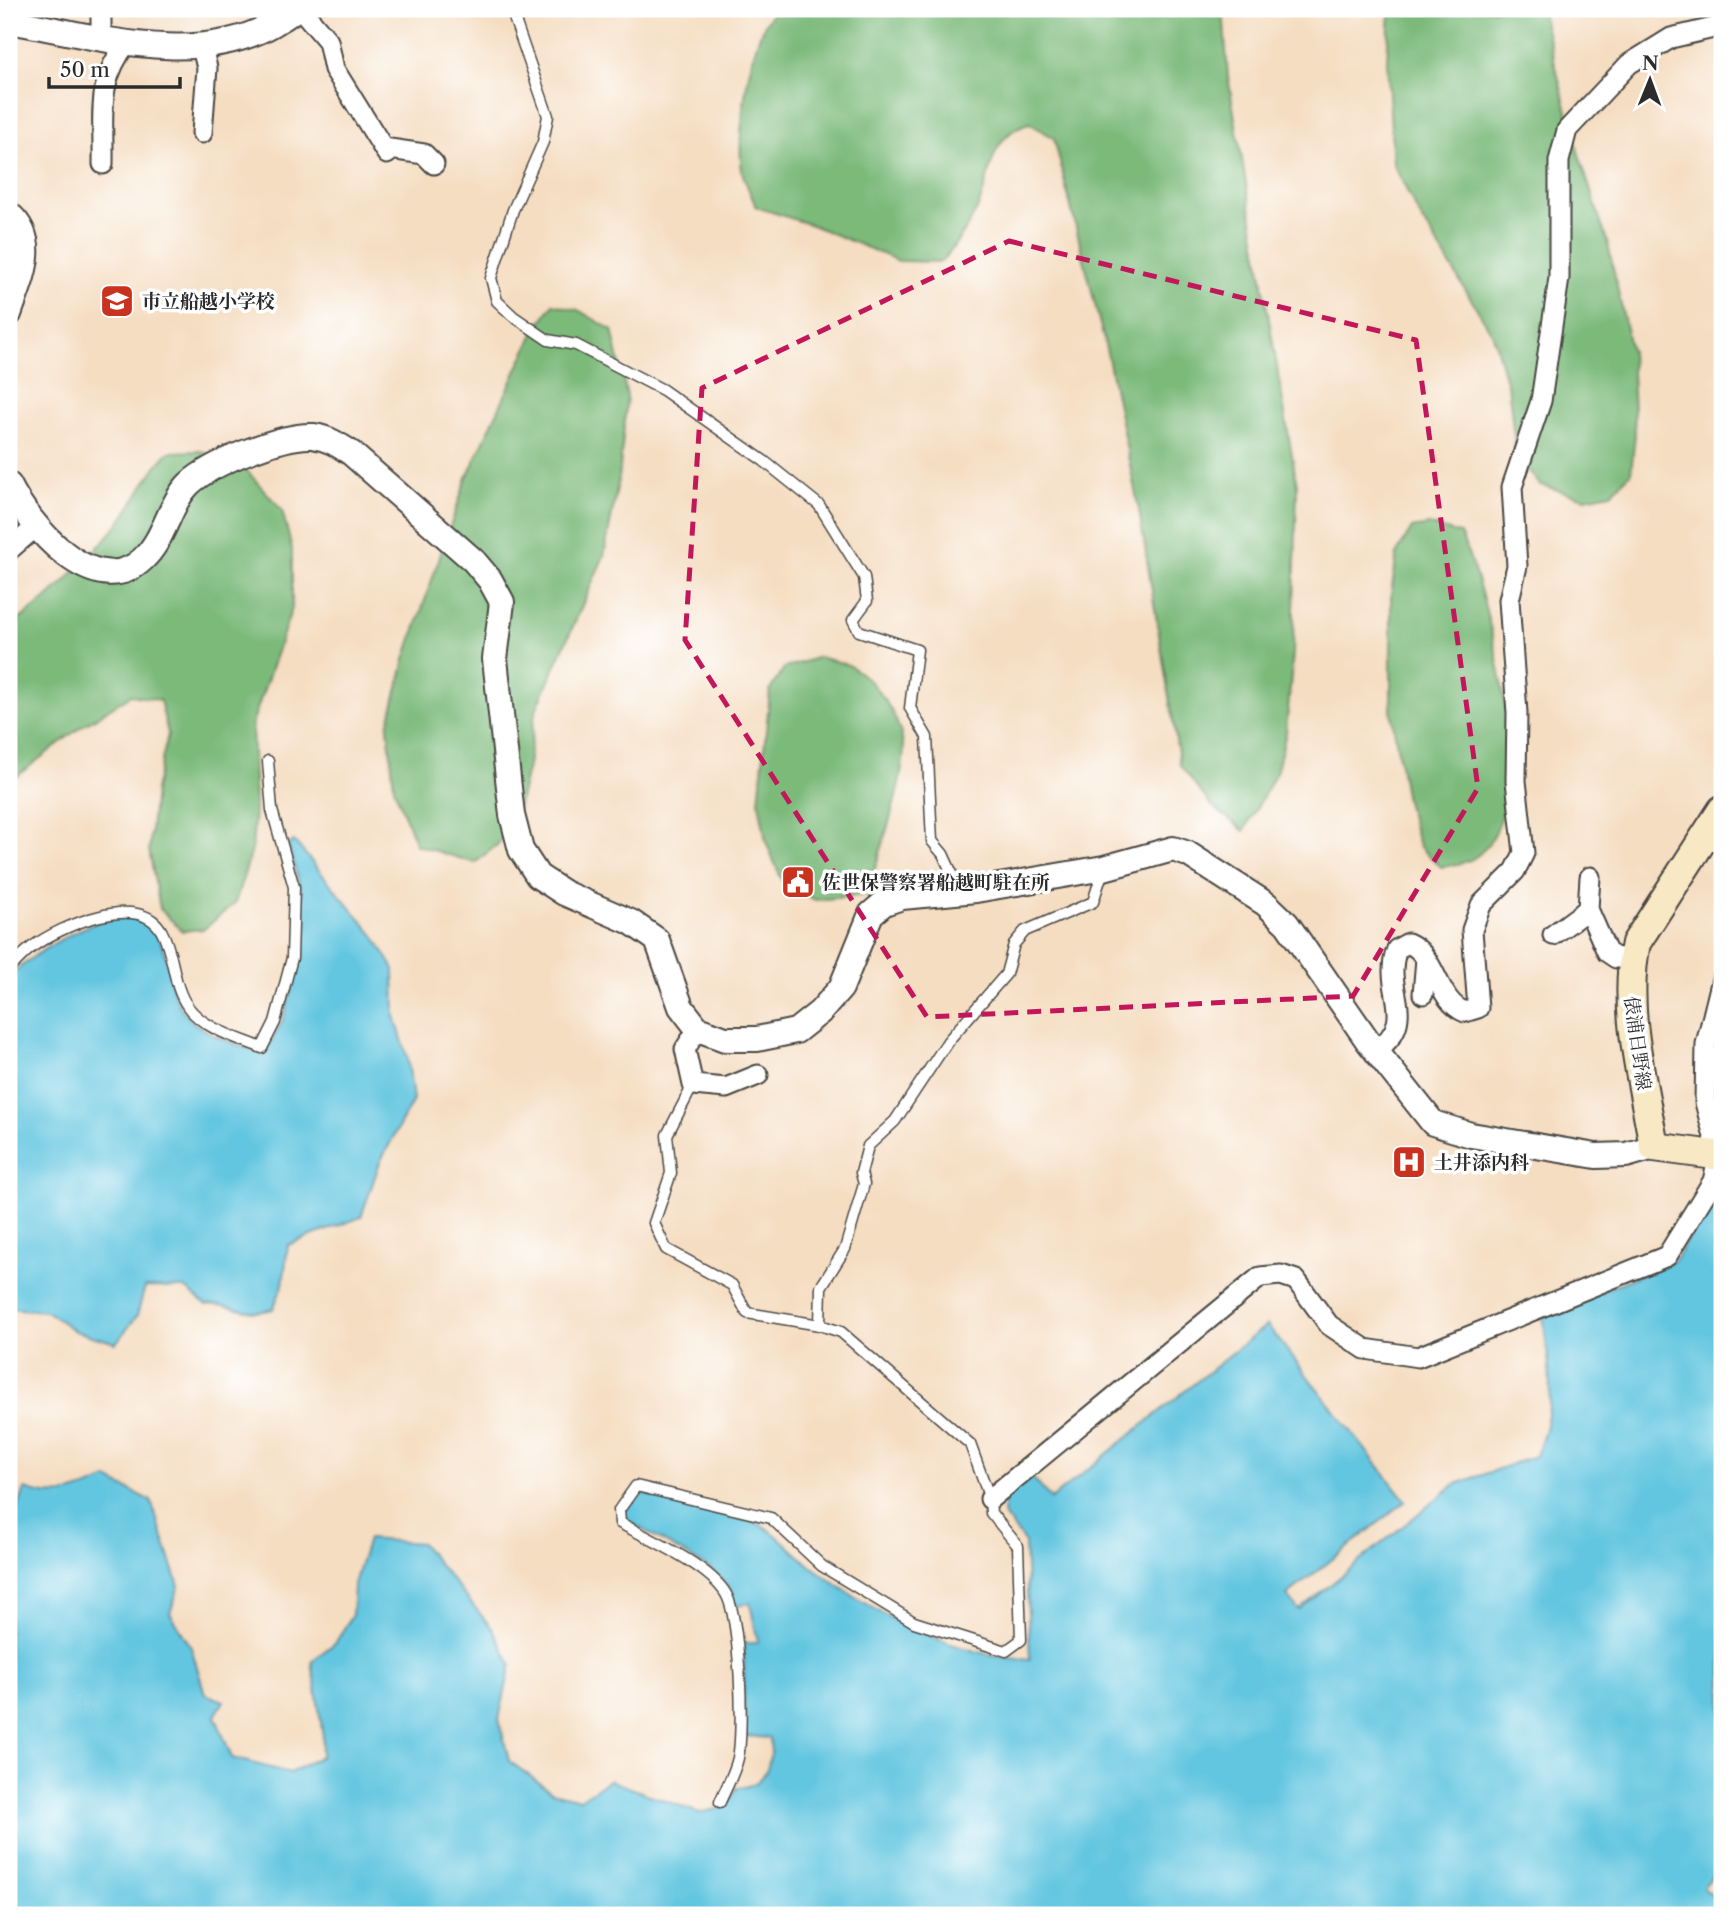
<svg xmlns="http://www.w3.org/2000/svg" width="1731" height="1924" font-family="'Libre Caslon Text','Noto Serif JP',serif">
<rect width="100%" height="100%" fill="#fff"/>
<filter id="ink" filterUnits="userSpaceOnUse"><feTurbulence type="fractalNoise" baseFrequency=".0143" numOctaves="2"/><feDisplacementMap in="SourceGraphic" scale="14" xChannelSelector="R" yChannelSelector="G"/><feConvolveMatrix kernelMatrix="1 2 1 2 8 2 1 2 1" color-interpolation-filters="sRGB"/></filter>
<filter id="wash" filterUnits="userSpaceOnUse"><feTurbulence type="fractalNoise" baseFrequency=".00686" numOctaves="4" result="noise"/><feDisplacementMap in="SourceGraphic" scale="28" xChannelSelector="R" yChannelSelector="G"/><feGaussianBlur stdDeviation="1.57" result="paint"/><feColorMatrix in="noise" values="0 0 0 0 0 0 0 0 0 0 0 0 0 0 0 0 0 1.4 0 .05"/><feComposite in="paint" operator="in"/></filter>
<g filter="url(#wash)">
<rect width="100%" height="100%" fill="#f5ddc1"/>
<g fill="#7cba7a" stroke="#547252" stroke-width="2">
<path d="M776,9H1223L1228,77L1297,485L1293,652L1286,733L1276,773L1244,831L1211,805L1180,765L1139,510L1108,357L1054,138L1029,123C988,135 992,175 978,207C968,228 956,245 941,262L899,261L812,225L756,207C752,196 745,183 742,171C736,134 749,35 776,9Z"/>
<path d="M1390,9H1541L1574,139L1608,244L1631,352L1635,434L1631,473L1611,493L1585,498L1540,485L1516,454L1509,392L1493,335L1417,211L1393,163L1387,61Z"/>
<path d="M553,304L578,310L612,330L627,396L619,478L604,556L535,712L528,766L515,819L498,844L475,863L416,845L394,788L388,726L406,656L467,477L536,329Z"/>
<path d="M201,451L240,463L282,510L292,549V608L252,724L255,808L252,850L235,903L204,929L182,931L160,909L149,850L155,790L168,734L160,700L131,695L82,726L9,782V627C48,600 85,564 116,527C136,503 146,474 169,452Z"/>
<path d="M1429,525L1460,534C1489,596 1546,816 1472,859C1464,864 1450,865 1441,867L1419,846L1406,801L1391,710V595L1397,553L1412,528Z"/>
<path d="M819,657C828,660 841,662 850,666C877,682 898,714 903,744C908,770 876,867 866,895L816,900L785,888L766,842L759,802L770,690L784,668Z"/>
</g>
<g fill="#63c6e0" stroke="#477886" stroke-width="2">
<path d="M294,841L373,934L394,969L395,1016L408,1060L413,1100L380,1162L361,1217L288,1245L283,1285L273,1309C244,1318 235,1303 206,1305L185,1288L145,1287L137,1316L116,1343L75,1331L46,1311L9,1308V977C34,953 95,913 132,918C145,919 154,931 160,941C175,968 164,995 191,1020C209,1037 241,1045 264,1055L283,1020L298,966L302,894L288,845Z"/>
<path d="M1722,1187V1863L1703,1888L1719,1902L1721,1915H9V1505L18,1509L25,1489C58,1501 77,1492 108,1479L151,1501L179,1586L170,1613L191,1647L205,1694L224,1701L215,1716L232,1758L290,1773L321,1756L323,1737L312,1661L336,1642L352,1615L354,1584L368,1539L421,1543L492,1628L511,1664L499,1719L509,1761L552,1792L580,1799L609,1780L699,1813L725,1807L737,1788C767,1786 772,1764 770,1738L744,1736V1644L758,1642L750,1603L734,1606L730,1588L712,1570L628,1521L623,1512L636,1495L643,1493L755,1522C778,1532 791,1551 810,1565C874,1615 948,1654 1030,1660L1025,1543L1003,1514L1005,1498L1032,1477L1051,1499L1267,1325L1406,1501L1287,1595L1299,1610L1454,1485L1535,1456C1558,1411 1549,1363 1543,1315L1674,1261Z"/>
</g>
</g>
<g filter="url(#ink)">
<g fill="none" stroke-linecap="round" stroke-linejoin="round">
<g stroke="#494642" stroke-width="13">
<g id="service">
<path d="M511,9L548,116L543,142L513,210L491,278L497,301L513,316L548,340L576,345L663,390L764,461L819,505L864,577L867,601L853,620L859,631L917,650L910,708L927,737L932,841L943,854L960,891"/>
<path d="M9,969C16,962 24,953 32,947C59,927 141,890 162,932C175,956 172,985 188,1007C204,1029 238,1038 262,1048L275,1022L292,958L294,887L272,810L268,761"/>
<path d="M693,1085L667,1135L671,1173L654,1223L666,1249L732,1285L747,1313L820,1325L841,1332L970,1444L990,1499L991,1513L1018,1546L1021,1640L1006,1651L914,1622L822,1566L771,1518L636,1486L619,1510L620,1523C649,1539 709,1565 726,1594C740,1618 744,1729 738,1758C735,1772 726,1788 720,1802"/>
<path d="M820,1325L821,1287L845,1249L864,1184L861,1173L868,1146L895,1121L948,1041L1006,974L1014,944L1025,931L1093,902L1103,870"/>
</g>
</g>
<g stroke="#494642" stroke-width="23">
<g id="minor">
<path d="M101,9V36"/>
<path d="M301,9L328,41L334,69L387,154"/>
<path d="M202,133L207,68L202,47"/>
<path d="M383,148L424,154L434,164"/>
<path d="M103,164C104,112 95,84 128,41"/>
<path d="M9,550L37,526"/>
<path d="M1590,877L1588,909L1607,952L1616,958L1634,957"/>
<path d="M1553,935L1588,909"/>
<path d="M1423,994L1426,959"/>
<path d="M698,1029L685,1049L693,1085L726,1088L758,1075"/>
<path d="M1376,1051C1421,1017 1381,991 1397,949L1408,943C1437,955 1436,1001 1465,1012L1478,1008L1472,930L1481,905L1515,871L1524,853L1516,781L1517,713L1509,600L1517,566L1512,487L1541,401L1559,278V161L1567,130L1629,64L1671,38L1722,26"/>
<path d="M990,1499L1260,1277L1281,1275L1296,1280L1329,1325L1365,1349L1418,1357L1667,1256L1713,1181L1719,1156L1705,1102L1706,1044L1722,979"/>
</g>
</g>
<g stroke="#494642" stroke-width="28">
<g id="tertiary">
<path d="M9,21C93,35 194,69 273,24C281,19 289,15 295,9"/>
<path d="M9,214C41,242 21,279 9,314"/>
<path d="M9,485C28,524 95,605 143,559C165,539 169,503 190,483C212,463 283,434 313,436C328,438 339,445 351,453L474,561L490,580L502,602L495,659L512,815L521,850L538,876L564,893L631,922L657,940L681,1007L698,1029L725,1039H757L796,1031L820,1012L841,988L871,914L884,903L902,897L976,890L1104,868L1173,849L1188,854L1266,904L1287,924L1368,1041L1433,1123L1471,1135L1596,1156L1626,1155L1654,1147"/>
</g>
</g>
<g stroke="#494642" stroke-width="32">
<path id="secondary" d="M1722,810L1636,943C1622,1009 1643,1081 1654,1147L1722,1156"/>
</g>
<use href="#service" stroke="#fff" stroke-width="10"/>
<use href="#minor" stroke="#fff" stroke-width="19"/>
<use href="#tertiary" stroke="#fff" stroke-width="24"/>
<use href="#secondary" stroke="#f8e8c3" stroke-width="28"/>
</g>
</g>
<path fill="none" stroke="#c2185b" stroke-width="5" stroke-dasharray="14 9" stroke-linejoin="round" d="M1009,241L1416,340L1478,788L1353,996L927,1017L685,640L702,388Z"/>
<defs>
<g id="school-square" transform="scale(1.75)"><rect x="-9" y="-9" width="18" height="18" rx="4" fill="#c8321e" stroke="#fff"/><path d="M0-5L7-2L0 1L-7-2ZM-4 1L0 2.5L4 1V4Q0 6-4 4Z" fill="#fff"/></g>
<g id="civic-square" transform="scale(1.75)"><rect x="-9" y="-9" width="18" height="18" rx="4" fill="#c8321e" stroke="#fff"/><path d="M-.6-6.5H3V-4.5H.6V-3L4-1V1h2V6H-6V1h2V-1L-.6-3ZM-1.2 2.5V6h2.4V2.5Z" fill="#fff"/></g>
<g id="hospital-square" transform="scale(1.75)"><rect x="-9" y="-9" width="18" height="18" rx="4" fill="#c8321e" stroke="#fff"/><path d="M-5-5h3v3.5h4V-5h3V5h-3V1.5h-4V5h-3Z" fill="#fff"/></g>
</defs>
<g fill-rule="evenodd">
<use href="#school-square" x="117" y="301"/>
<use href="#civic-square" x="798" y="882"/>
<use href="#hospital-square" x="1409" y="1162"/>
</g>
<g text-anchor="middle" stroke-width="7" stroke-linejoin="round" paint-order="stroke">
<g font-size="19" font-weight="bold" fill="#2b2b2b" stroke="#fff" text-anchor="start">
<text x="142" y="308">市立船越小学校</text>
<text x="822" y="889">佐世保警察署船越町駐在所</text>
<text x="1434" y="1169">土井添内科</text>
</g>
<g font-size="19" fill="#2b2b2b" stroke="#fff">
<text transform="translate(1638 1043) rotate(82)" y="7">俵浦日野線</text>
</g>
</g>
<rect width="1731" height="1924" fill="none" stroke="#fff" stroke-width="35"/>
<g transform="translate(1650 80) rotate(1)" stroke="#ffffff" stroke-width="5" paint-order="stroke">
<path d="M0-5L12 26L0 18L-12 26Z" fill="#2b2b2b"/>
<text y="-10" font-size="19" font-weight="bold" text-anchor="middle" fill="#2b2b2b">N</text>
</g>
<path d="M49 77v10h131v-10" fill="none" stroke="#2b2b2b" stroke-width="3.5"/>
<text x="60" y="77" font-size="21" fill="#2b2b2b" stroke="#ffffff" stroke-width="5" paint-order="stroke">50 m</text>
</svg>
